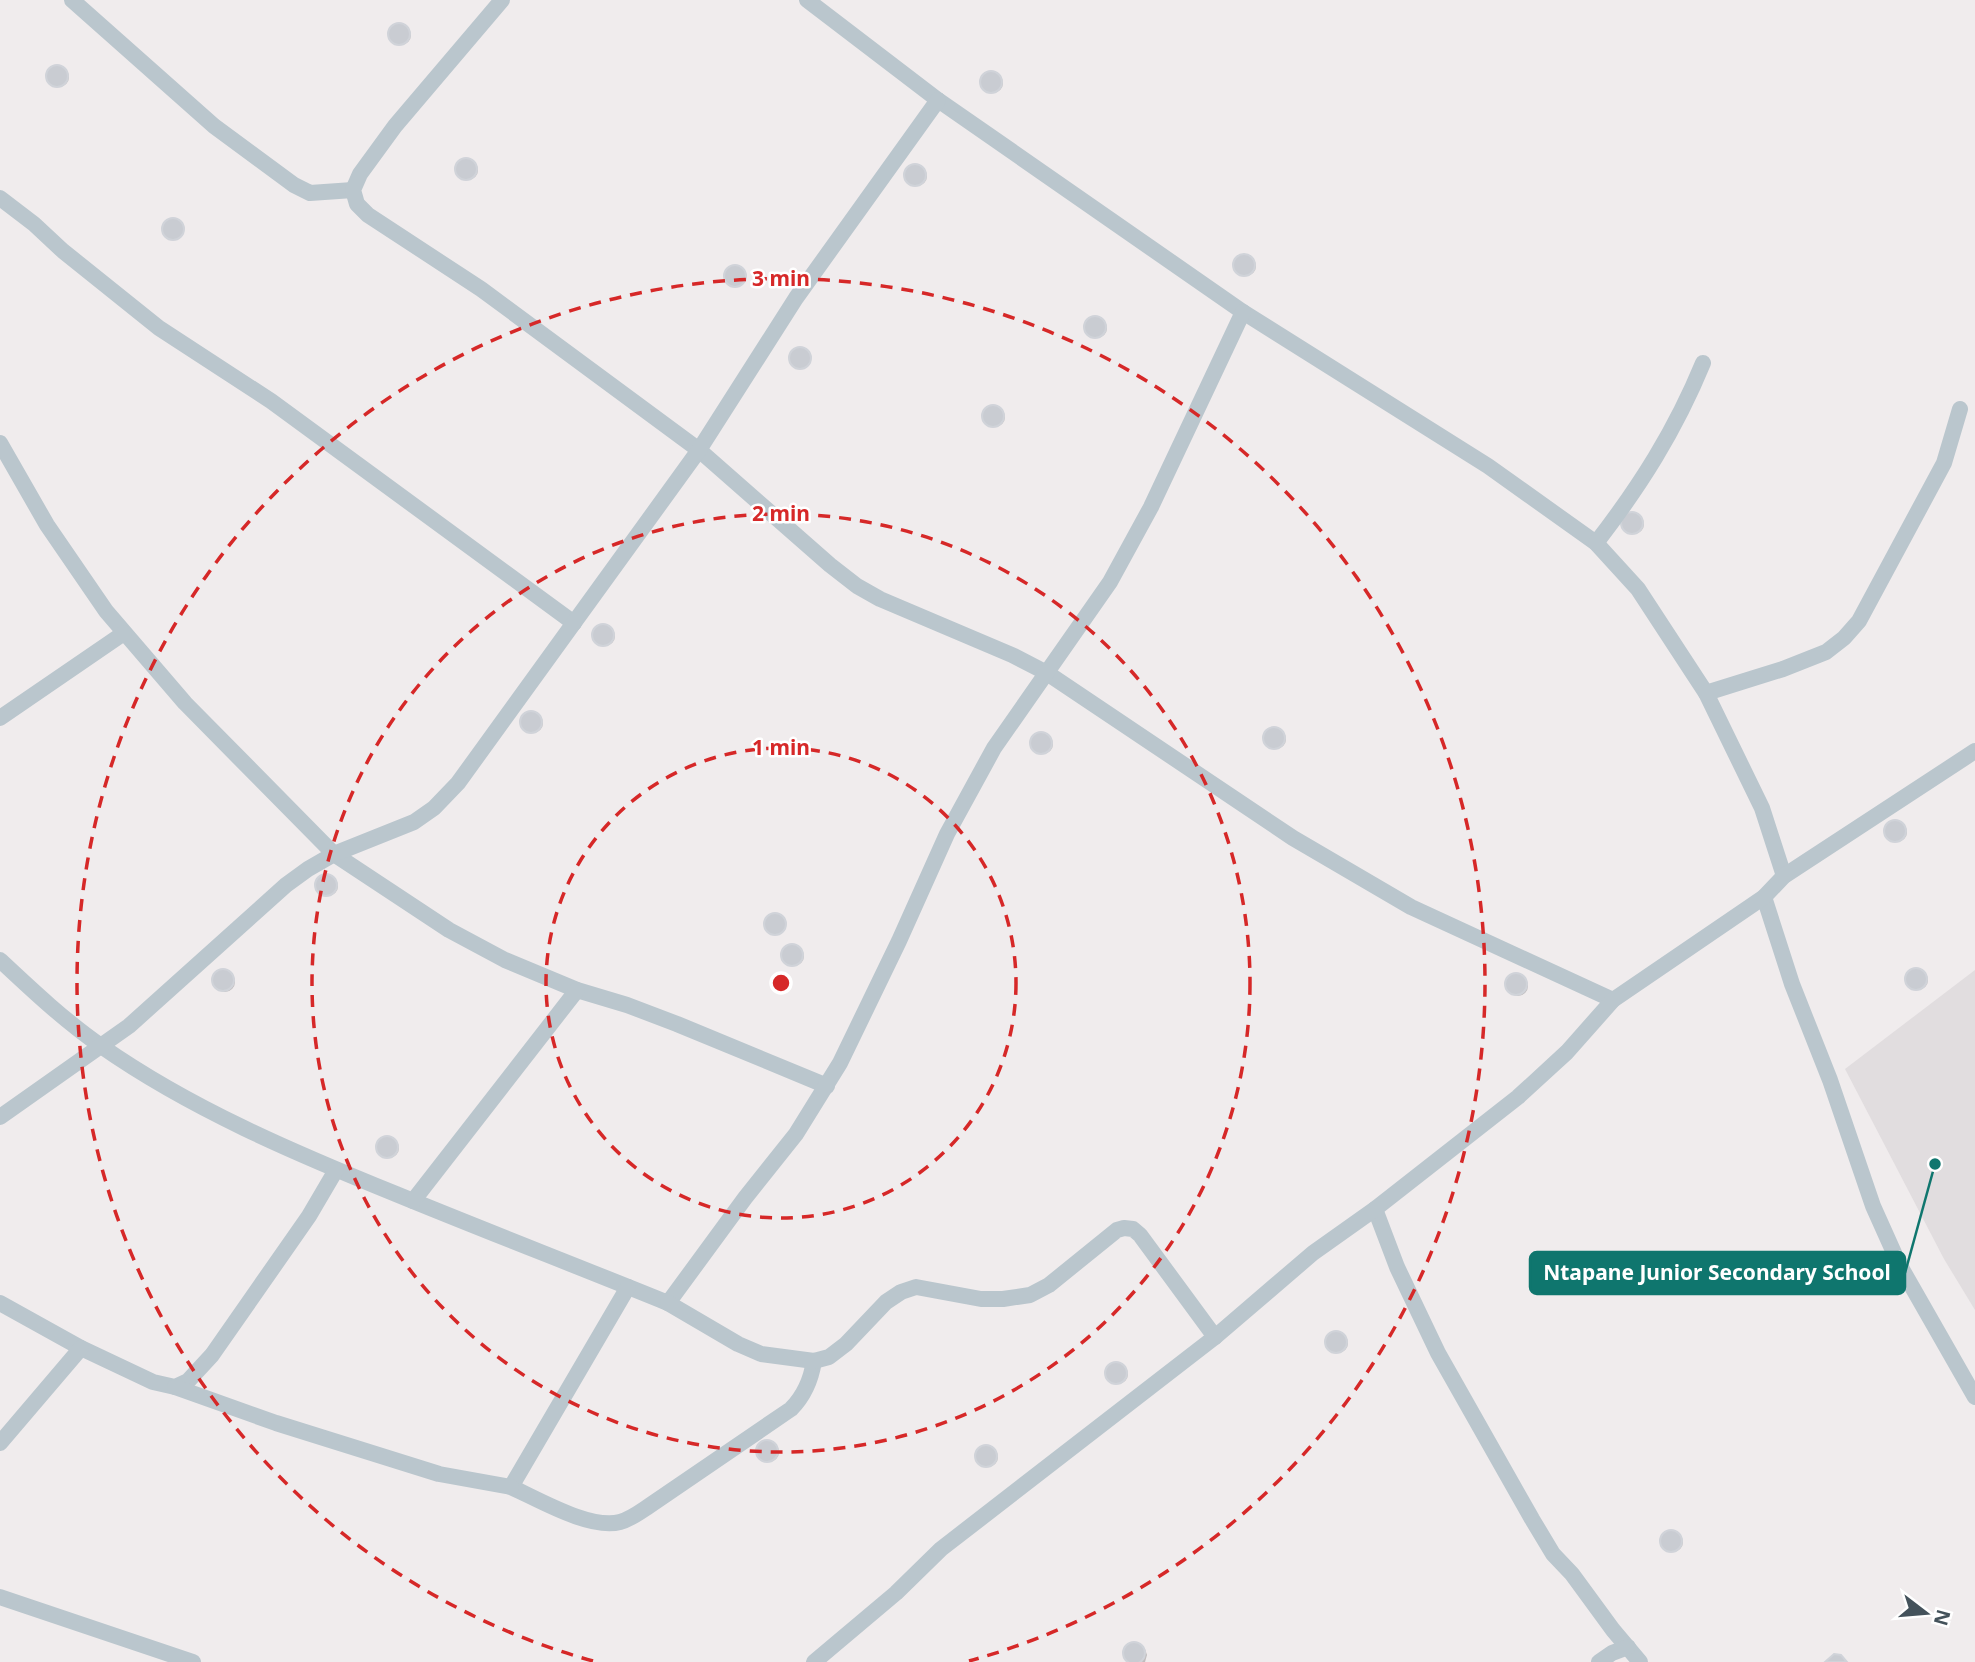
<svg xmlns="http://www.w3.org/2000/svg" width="1975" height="1662" font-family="'Noto Sans',sans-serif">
<rect width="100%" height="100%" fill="#f0eced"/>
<path fill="#e1dddf" d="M1975,970V1310L1944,1259L1845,1069Z"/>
<g fill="#0003">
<circle cx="401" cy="35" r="10"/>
<circle cx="59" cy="77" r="10"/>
<circle cx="993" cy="83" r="10"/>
<circle cx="468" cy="170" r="10"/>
<circle cx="917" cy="176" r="10"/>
<circle cx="174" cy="230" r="10"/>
<circle cx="1246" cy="266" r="10"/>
<circle cx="736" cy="277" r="10"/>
<circle cx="1097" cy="328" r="10"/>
<circle cx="801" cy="359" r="10"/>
<circle cx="995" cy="417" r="10"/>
<circle cx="1634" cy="524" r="10"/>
<circle cx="605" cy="636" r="10"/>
<circle cx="533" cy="723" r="10"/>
<circle cx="1276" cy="739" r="10"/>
<circle cx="1043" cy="744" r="10"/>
<circle cx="1897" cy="832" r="10"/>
<circle cx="328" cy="886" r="10"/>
<circle cx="776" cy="925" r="10"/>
<circle cx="794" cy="956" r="10"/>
<circle cx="1918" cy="980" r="10"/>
<circle cx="225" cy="982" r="10"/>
<circle cx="1518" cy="986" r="10"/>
<circle cx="389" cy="1148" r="10"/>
<circle cx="1338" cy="1343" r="10"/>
<circle cx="1118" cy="1374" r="10"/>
<circle cx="769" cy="1452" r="10"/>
<circle cx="988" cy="1457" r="10"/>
<circle cx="1673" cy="1542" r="10"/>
<path d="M1132,1645L1145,1649L1147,1655L1145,1662H1131L1125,1657L1127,1648Z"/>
</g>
<g fill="#c9ccd2" stroke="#d0d3d9" stroke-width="2">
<circle cx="399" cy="34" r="11"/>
<circle cx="57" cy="76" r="11"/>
<circle cx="991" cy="82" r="11"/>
<circle cx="466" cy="169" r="11"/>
<circle cx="915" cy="175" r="11"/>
<circle cx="173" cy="229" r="11"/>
<circle cx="1244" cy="265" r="11"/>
<circle cx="735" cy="276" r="11"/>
<circle cx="1095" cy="327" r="11"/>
<circle cx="800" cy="358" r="11"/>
<circle cx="993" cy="416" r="11"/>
<circle cx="1632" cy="523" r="11"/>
<circle cx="603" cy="635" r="11"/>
<circle cx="531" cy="722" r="11"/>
<circle cx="1274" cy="738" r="11"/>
<circle cx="1041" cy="743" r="11"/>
<circle cx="1895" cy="831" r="11"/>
<circle cx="326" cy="885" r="11"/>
<circle cx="775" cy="924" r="11"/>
<circle cx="792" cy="955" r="11"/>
<circle cx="1916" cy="979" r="11"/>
<circle cx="223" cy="980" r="11"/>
<circle cx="1516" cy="984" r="11"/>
<circle cx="387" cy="1147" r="11"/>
<circle cx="1336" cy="1342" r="11"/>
<circle cx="1116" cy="1373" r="11"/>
<circle cx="767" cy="1451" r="11"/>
<circle cx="986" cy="1456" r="11"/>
<circle cx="1671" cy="1541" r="11"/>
<circle cx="1134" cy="1653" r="11"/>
<path d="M1834,1654L1841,1655L1847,1662H1825Z"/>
</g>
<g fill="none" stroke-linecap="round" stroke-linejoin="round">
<g stroke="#bac6cd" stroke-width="16">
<path d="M72,0L214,126L294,185L310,193L353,190"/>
<path d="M502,0L395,126L360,174L353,190L357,204L368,215L481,289L699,450L830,565L857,586L880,599L1012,655L1047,673L1293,838L1411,907L1613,1000"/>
<path d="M807,0L938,100L1243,312L1488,466L1596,543L1638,589L1706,693L1762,808L1784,876"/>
<path d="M0,198L34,224L63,251L159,328L271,401L574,623"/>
<path d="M0,443L47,525L106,611L185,703L334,854L449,930L505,960L577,990L627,1005L677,1024L827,1086"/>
<path d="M1596,543C1640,486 1675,431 1703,363"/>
<path d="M1706,693L1783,669L1826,652L1844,638L1859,621L1944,463L1960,409"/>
<path d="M0,718L124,633"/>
<path d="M1764,897L1792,984L1830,1080L1873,1206L1899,1264L1975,1397"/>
<path d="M0,960C32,990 65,1021 101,1046C191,1109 295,1153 396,1194C486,1231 577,1266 668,1303L745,1198L796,1134L840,1063L899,941L947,834L994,748L1110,582L1151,507L1243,312"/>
<path d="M0,1117L129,1026L286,885L308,869L334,854L414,822L434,808L458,783L699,450L796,298L938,100"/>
<path d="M413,1201L577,990"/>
<path d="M1375,1209L1397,1267L1438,1353L1532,1519L1553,1554L1572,1574L1613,1630L1640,1662"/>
<path d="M628,1287L511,1487C538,1499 590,1530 620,1522C631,1519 640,1512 649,1506L791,1409C804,1396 811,1380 814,1361"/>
<path d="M0,1303L81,1348L153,1382L175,1387L188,1381L212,1355L309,1216L336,1170"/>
<path d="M668,1303L738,1344L761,1354L814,1361L829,1357L846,1344L886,1302L901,1292L916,1287L981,1299H1003L1030,1295L1049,1285L1117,1230L1124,1228L1133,1229L1140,1235L1215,1337"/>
<path d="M175,1387L276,1423L439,1474L511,1487"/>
<path d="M0,1443L81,1348"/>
<path d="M0,1597L193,1662"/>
<path d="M814,1662L896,1593L941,1549L1215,1337L1313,1253L1375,1209L1518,1097L1567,1052L1613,1000L1764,897L1784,876L1975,751"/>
<path d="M1599,1662L1612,1653L1628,1647"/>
</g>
</g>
<g fill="none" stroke="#d62828" stroke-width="3.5" stroke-dasharray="12 9">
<circle cx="781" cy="983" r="235"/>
<circle cx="781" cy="983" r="469"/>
<path d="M593 1661A704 704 0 1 1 969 1661"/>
</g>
<circle cx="781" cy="983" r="10" fill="#d62828" stroke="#fff" stroke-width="3.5"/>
<g font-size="21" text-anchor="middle" font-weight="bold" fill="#d62828" stroke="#fff" stroke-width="5" stroke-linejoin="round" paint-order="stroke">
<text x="781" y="286">3 min</text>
<text x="781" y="521">2 min</text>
<text x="781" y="755">1 min</text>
</g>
<path fill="none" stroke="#0f766e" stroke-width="2.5" d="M1935 1164L1905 1273"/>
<circle fill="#0f766e" stroke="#fff" stroke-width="2.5" cx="1935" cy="1164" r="7"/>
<rect fill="#0f766e" stroke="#0f766e" stroke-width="2.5" x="1530" y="1252" width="375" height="42" rx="7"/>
<g font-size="21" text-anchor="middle" font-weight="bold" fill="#fff">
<text x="1717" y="1280">Ntapane Junior Secondary School</text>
</g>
<g transform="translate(1926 1613) rotate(106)" stroke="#ffffff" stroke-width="5" paint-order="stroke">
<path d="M0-5L12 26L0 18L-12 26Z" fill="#44525b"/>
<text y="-10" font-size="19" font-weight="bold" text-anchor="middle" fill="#44525b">N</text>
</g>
</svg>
